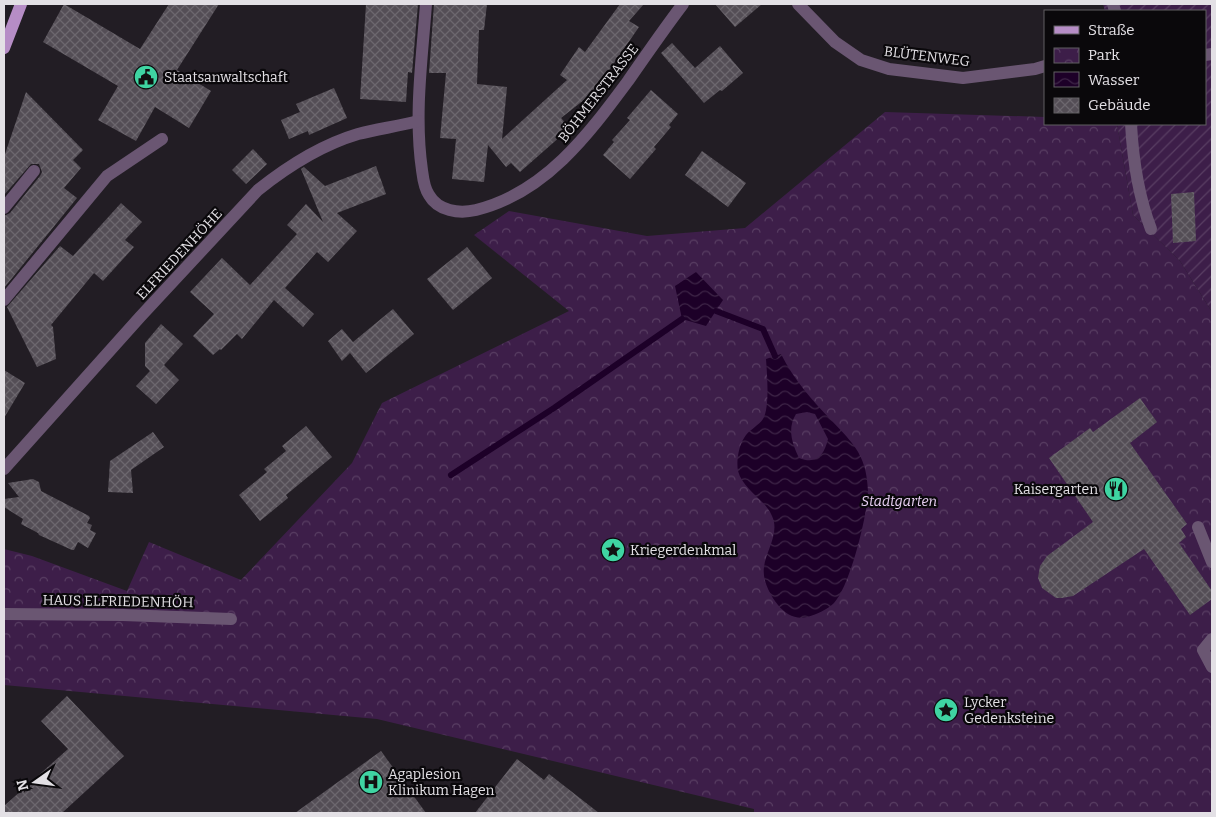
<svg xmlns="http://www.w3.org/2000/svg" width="1216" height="817" font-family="Bitter,serif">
<defs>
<pattern id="park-crowns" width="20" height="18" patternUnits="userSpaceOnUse" patternTransform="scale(1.25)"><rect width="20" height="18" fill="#3d1e49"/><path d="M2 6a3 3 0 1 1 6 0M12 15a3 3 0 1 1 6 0" fill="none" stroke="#593e63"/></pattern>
<pattern id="garden-furrows" width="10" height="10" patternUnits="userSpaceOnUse" patternTransform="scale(1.25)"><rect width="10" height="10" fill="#3d1e49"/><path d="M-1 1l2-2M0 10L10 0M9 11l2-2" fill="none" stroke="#593e63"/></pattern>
<pattern id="water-waves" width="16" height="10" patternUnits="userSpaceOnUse" patternTransform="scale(1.25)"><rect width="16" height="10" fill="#1d0028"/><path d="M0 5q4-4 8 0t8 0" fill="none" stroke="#3e2547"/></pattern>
<pattern id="building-cross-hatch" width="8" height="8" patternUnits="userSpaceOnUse" patternTransform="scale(1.25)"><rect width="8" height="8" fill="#544e56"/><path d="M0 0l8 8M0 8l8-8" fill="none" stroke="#6c676e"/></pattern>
</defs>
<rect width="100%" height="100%" fill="#221d24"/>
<path fill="url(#park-crowns)" d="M885,112L1045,117V124H1117L1133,215L1180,261L1212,312V813H754V809L377,719L4,685V549L32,556L127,591L149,542L241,580L352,463L382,403L569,311L474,235L509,211L647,236L745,228Z"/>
<path fill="url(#garden-furrows)" d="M1103,4H1212V312L1180,261L1133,215L1117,124H1205V11H1105Z"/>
<g fill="url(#water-waves)" fill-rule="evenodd">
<path d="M696,272L723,300L706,326L682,319L675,286Z"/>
<path d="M781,354C794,380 812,400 831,420C845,435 860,448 865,469C867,477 868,488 868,495C866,519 850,586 834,603C828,609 816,615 807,617C796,620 785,614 778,605C770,595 762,580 764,567C766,550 780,533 772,516C765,499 743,490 738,471C736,460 739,444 746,435C751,429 759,425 763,419C770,407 767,374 766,359ZM807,412L815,414L828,439C824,455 817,465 799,458C792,443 787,429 796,414Z"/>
</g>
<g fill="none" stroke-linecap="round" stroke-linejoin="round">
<g stroke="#1d0028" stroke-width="6">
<path d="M716,311L763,329L775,356"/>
<path d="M451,475L554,408L682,319"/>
</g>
</g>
<g fill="url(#building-cross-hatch)">
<path d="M64,4L140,49L169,4H219L177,70L211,91L189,128L155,107L136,141L98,120L118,86L43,42Z"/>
<path d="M366,4H418L412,73L408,72L406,102L360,99Z"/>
<path d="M434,4H487L484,30H479L477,84L507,87L502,139L567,80L560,75L579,47L585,52L620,4H644L629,21L639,27L594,92L561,118L570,128L520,172L511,163L506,167L488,145L484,182L452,179L456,139L440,138L446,73H429Z"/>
<path d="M715,4H762L735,27Z"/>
<path d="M672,43L695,68L720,46L743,73L722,91L720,90L704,103L661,53Z"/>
<path d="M334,88L347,118L309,135L308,131L289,139L281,120L300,112L296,104Z"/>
<path d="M651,90L678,114L669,125L671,127L654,147L656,149L630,179L603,155L614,142L612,140L630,120L627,118Z"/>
<path d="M26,92L83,150L73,160L81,168L64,188L77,198L4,288V216L10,213L40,176L42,172L39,164H31L4,195V157Z"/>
<path d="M253,149L267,164L246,184L232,170Z"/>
<path d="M702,151L746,183L728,207L685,175Z"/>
<path d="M376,166L386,194L337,213L357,231L328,262L317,252L285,288L314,314L303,327L274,300L242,339L237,334L221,350L220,349L213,355L193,336L214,314L190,292L222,258L250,285L297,234L287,225L306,204L323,222L301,169L304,167L325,186Z"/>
<path d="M1194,192L1196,241L1173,243L1171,194Z"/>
<path d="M121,203L142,222L125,240L134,247L103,281L94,273L51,325L53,327L56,359L37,367L7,307L60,246L73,256Z"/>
<path d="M467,247L492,278L453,310L427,279Z"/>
<path d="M393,309L414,334L366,373L350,353L342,361L328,341L342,329L353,342Z"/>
<path d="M161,324L183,344L164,365L179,380L156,404L136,386L150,371L145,366V343Z"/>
<path d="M4,370L25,383L4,418Z"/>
<path d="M1140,398L1157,422L1130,443L1187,524L1181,529L1186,537L1179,543L1212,591V599L1190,615L1144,549L1073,596L1062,598H1056L1042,588L1038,578L1040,566L1047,556L1093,522L1049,458L1090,428L1093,432Z"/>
<path d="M306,426L332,457L286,495L288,498L260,521L239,495L267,472L264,469L286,451L282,446Z"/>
<path d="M153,432L164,447L131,470L133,493L108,492L110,461Z"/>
<path d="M33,479L39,482L41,491L89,516L90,518L87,523L92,525L90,530L96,533L88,548L78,542L74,550H72L39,535L38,533L21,524L23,519L4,507V499L19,497L8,483Z"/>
<path d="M67,696L124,756L62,813H4V806L68,749L41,721Z"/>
<path d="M381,751L426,813H295Z"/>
<path d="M517,759L544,780L549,774L599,813H475Z"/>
</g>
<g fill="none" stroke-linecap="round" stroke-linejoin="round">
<g stroke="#6a5672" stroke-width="12">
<path d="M426,4C422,59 414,115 422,170C423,178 424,188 429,195C438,211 459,214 476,210C545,193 588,135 628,81C646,55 664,29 683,4"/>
<path d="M798,4L835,42L861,60L889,69L963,78L1035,69L1045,66"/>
<path d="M1113,4L1115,11"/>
<path d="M1205,55L1212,54"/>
<path d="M1131,124C1133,160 1138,195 1151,229"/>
<path d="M4,208L34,171"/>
<path d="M4,300L107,176L162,139"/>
<path d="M4,469L140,317L258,190C288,166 321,145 358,134C378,129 399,126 418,121"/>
<path d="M1198,527L1212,562"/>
<path d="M4,614L123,615L231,619"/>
<path d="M1212,639L1203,650L1212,667"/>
</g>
<path stroke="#b68dc6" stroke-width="12" d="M4,48L21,4"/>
</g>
<defs>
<g id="civic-disc" transform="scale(1.25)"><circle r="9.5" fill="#3fd4a2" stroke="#0a080b"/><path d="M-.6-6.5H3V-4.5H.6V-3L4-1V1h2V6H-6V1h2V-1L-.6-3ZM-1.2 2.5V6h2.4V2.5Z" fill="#111"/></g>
<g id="restaurant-disc" transform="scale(1.25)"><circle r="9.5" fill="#3fd4a2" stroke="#0a080b"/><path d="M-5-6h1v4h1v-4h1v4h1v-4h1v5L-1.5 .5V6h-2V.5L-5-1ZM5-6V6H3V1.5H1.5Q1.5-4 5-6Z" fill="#111"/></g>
<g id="sight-disc" transform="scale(1.25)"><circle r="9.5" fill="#3fd4a2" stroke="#0a080b"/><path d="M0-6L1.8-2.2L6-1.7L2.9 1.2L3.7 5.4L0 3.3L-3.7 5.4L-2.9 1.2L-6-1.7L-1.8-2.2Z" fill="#111"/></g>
<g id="hospital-disc" transform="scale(1.25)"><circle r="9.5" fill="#3fd4a2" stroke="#0a080b"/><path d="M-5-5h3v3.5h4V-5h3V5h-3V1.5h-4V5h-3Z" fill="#111"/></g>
</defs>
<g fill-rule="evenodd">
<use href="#civic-disc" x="146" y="77"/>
<use href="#restaurant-disc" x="1116" y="489"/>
<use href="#sight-disc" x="613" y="550"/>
<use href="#sight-disc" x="946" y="710"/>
<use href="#hospital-disc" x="371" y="782"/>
</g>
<g text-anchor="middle" stroke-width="4.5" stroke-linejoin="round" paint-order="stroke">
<g font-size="14" fill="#e3e0e5" stroke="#0a080b">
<text transform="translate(927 56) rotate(7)" y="5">BLÜTENWEG</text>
<text transform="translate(598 93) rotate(-52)" y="5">BÖHMERSTRASSE</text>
<text transform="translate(179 254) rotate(-47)" y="5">ELFRIEDENHÖHE</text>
<text transform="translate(118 601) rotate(1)" y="5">HAUS ELFRIEDENHÖH</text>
</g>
<g font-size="14" fill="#e3e0e5" stroke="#0a080b" text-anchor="start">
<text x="164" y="82">Staatsanwaltschaft</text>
<text x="1098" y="494" text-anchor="end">Kaisergarten</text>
<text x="630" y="555">Kriegerdenkmal</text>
<text x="964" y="707">Lycker<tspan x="964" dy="16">Gedenksteine</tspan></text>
<text x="388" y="779">Agaplesion<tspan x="388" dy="16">Klinikum Hagen</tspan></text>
</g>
<g font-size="14" font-style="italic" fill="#ead1f5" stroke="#0a080b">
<text x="899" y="506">Stadtgarten</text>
</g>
</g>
<rect width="1216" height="817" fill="none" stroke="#e3e0e5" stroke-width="10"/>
<rect x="1044" y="10" width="162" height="115" fill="#0a080b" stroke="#615e62"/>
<rect x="1054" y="26" width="25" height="8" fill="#b68dc6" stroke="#615e62"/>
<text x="1088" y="35" font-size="15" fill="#e3e0e5">Straße</text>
<rect x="1054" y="48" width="25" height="15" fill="url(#park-crowns)" stroke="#615e62"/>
<text x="1088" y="60" font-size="15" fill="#e3e0e5">Park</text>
<rect x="1054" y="72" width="25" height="15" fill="url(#water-waves)" stroke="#615e62"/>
<text x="1088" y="85" font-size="15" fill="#e3e0e5">Wasser</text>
<rect x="1054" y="98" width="25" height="15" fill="url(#building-cross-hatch)" stroke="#615e62"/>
<text x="1088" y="110" font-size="15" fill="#e3e0e5">Gebäude</text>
<g transform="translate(35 782) rotate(256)" stroke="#0a080b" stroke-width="4" paint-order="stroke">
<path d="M0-4L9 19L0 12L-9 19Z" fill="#e3e0e5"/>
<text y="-8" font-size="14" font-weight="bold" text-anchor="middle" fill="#e3e0e5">N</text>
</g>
</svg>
